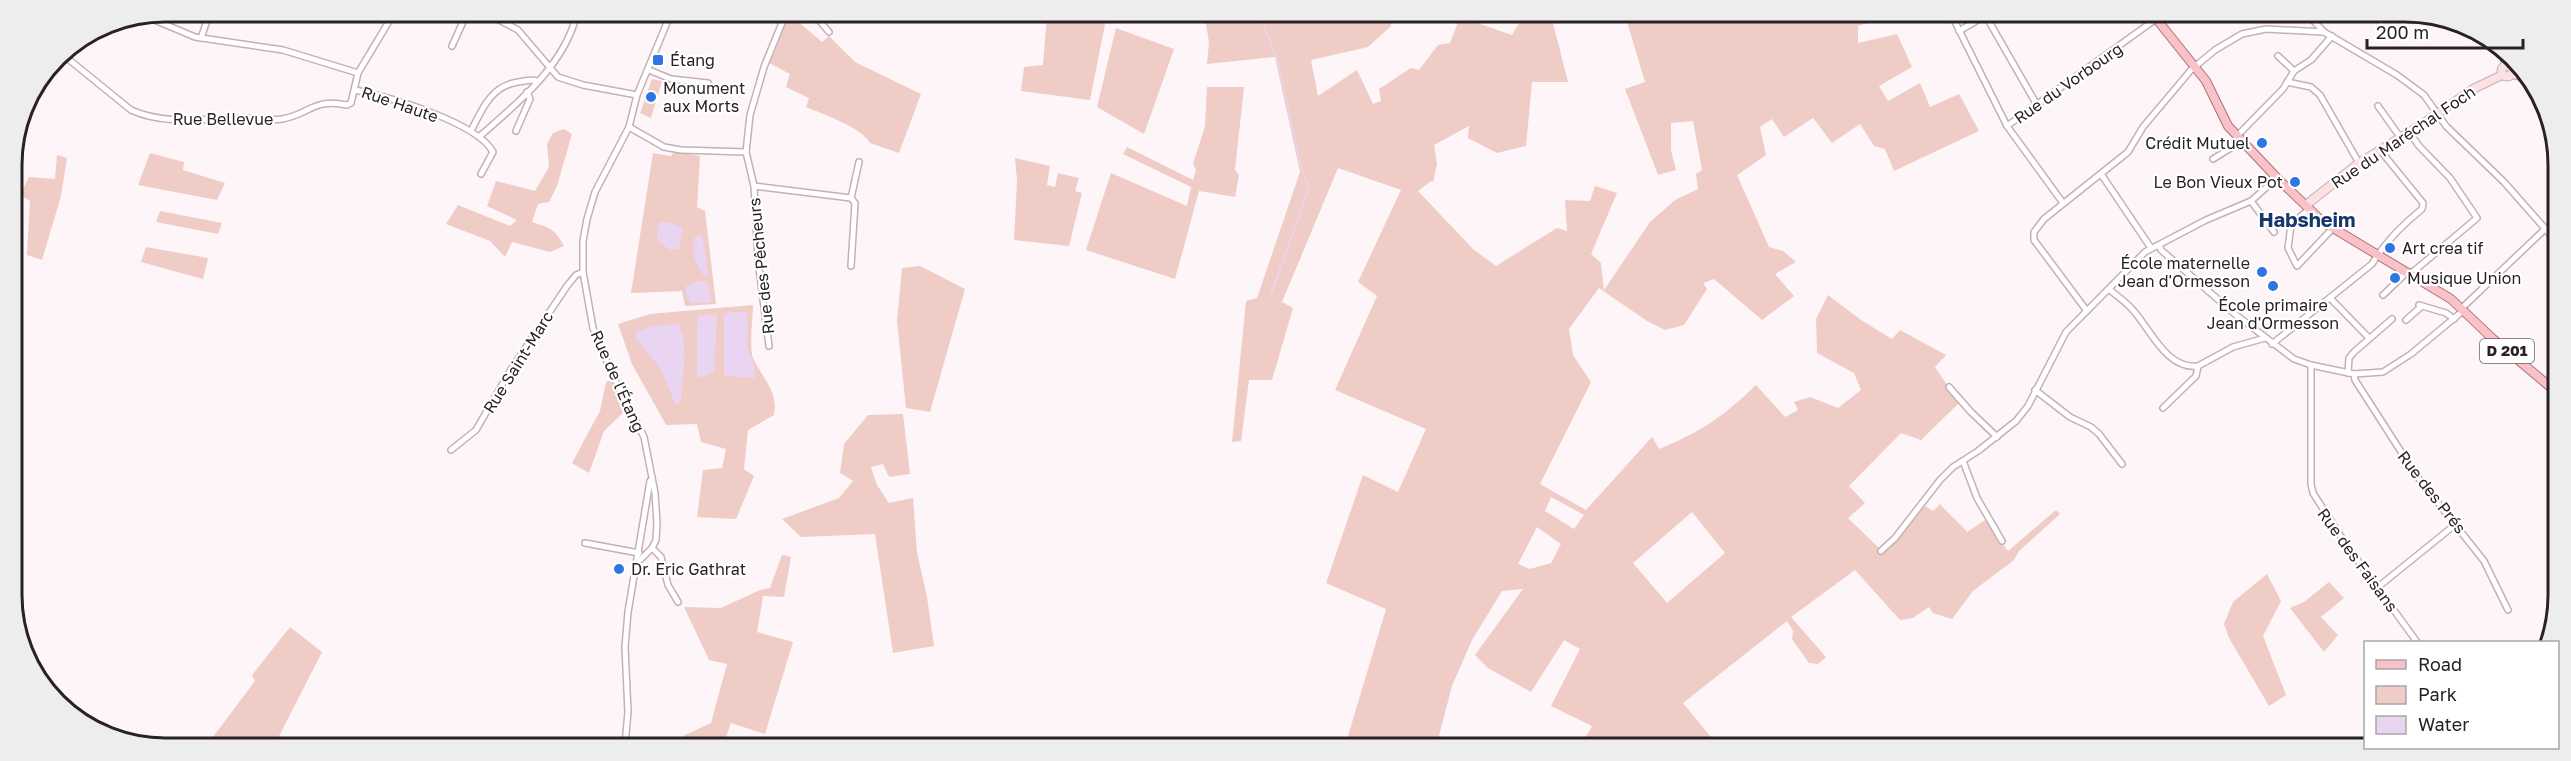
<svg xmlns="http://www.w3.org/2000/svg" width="2571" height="761" font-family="'Golos Text',sans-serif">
<rect width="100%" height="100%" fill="#fef5f8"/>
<g fill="#efccc5" fill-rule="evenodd">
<path d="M789,14L822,42L829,36L855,62L921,94L899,153L870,143C861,127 823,114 806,107L809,98L786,87L790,74L769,63L779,42L778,40Z"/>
<path d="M1047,14H1107L1090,100L1021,91L1024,67L1043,65Z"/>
<path d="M1192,14L1390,15L1391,26L1368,47L1311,60L1318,96L1357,70L1373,104L1381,101L1379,89L1411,68L1419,70L1438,45L1450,43L1460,17L1512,35L1524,15H1551L1568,82H1532L1526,146L1497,153L1468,138L1469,126L1434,145L1437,164L1433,182L1431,181L1418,191L1473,249L1496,266L1557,228L1567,231L1565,200L1590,201L1595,186L1617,193L1591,254L1601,263L1604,290L1650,222L1675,200L1698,189L1696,174L1702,170L1693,121L1671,123V150L1676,170L1658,175L1625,89L1645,82L1625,15H1645L1648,23L1664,15L1886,16L1883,19L1858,26V43L1897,34L1912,67L1879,86L1888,101L1920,83L1930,107L1959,94L1979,131L1894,171L1885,149L1874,146L1860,124L1832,143L1813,118L1784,137L1772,119L1760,127L1766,155L1737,175L1769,247L1783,251L1796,262L1775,274L1794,296L1762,320L1714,279L1703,283L1707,289L1684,325L1665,330L1647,321L1599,288L1569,329L1573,355L1591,382L1540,484L1586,510L1652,437L1659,449C1701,432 1723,417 1756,385L1785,417L1798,410L1794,402L1810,397L1838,408L1861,390L1854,373L1817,353L1816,319L1828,295L1861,320L1892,339L1900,330L1946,355L1935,367L1959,403L1921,440L1901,433L1849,486L1865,503L1848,518L1881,550L1925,506L1933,511L1940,504C1949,515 1959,522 1967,532L1985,520L2008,551L2056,510L2060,514L2019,551L2014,560L1973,591L1952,619L1933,613L1929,607L1913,618L1900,620L1855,570L1791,617L1826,657L1818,664L1809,663L1792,639L1793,631L1787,621L1683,703L1719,747H1580L1592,726L1551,706L1580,649L1564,640L1531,692L1488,668L1475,655L1523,589L1502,591L1472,640L1452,686L1436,747L1345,746L1386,609L1326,583L1363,475L1398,492L1426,429L1335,390L1377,296L1358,282L1401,190L1338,168L1282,302L1293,308L1272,380H1249L1241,441L1232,442L1246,301L1257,298L1300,172L1275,57L1207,64L1209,42L1205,19ZM1551,497L1584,515L1574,529L1545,511ZM1692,512L1725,553L1667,603L1633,563ZM1537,527L1561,544L1551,563L1530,569L1518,564Z"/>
<path d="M1116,28L1174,49L1144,134L1097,107Z"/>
<path d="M652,79L662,81L651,118L640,113Z"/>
<path d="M1207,87H1244L1235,170L1239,175L1235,197L1199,191L1175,279L1086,250L1111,173L1187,206L1191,187L1123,154L1127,147L1193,180L1196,170L1193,164L1205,126Z"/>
<path d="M564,129L572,134L557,186L549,202L538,204L532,222C550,228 554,228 564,246L550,252L512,242L505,257L490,241L446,224L458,205L510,226L517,220L487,206L496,181L535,191L549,167L547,144L553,133Z"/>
<path d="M674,152L700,156L697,207L705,211L716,304L685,306L682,291L631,293L653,153L671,156Z"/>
<path d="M150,153L184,162L183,170L225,183L217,200L138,185Z"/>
<path d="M57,155L67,158L61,196L42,260L27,255L30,201L20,195L29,177L55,179Z"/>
<path d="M1015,158L1050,166L1047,185L1055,187L1058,173L1079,178L1075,191L1082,193L1069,246L1014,240L1017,181Z"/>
<path d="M160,211L222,223L218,234L156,222Z"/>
<path d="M146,247L208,258L203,279L141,262Z"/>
<path d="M920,266L965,289L930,412L906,408L897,321L902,268Z"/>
<path d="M753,305C753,318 749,347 753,358C762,378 779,391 774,415L748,430L744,469L754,476L736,519L697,517L703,470L722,468L726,449L701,442L697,424L666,425L632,364L618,324L650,314Z"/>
<path d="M610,380L626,410L604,431L589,473L572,463L600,411L606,382Z"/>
<path d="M903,414L910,474L889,477L883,464L871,467L877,485L889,503L913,498L917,552L927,597L934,646L893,653L875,534L801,537L782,519L839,498L853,481L840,473L844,444L868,415Z"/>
<path d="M782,555L791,557L784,597L763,596L757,632L793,642L765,734L731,723L723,745H681L683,736L711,723L727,664L709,660L684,607L721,608L760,590L770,588Z"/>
<path d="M2267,574L2281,601L2263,636L2286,695L2269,706L2229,638L2224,624L2233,602Z"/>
<path d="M2329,582L2344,598L2321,617L2338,635L2324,652L2290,608L2304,602Z"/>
<path d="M290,627L322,652L275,744H222L213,737L255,681L252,675Z"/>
</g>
<g fill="#e9d5f1">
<path d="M660,222L671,223L683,228L679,249L670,250L658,241L657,231Z"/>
<path d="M702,235L709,275L705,277C695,264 691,253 695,237Z"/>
<path d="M696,281H706L708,284L712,302L691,303L686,296V286Z"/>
<path d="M736,312H747L748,350L753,361L755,378L724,376V317L726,313Z"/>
<path d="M700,315H717L714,373L697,378V321Z"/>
<path d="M678,324C690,342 682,377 681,399L679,403L675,404L661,369L635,338L636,332L653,326Z"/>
</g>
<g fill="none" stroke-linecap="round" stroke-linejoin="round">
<g stroke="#e9d5f1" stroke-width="1.5">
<path d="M1259,14L1278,62L1300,164L1309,188L1270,297"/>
<path d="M2553,430L2555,444"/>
</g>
<g stroke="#c5b0b7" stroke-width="8">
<g id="street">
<path d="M486,13L518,30L558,77L583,85L637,95"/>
<path d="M813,13L829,32"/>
<path d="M145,16L195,37L283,50L358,73"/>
<path d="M1952,16L2007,126L2063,203"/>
<path d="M2310,17L2324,32L2397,75L2424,95L2446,126L2504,182L2556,241"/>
<path d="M1959,31L1983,17L1987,18L2037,105"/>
<path d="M201,38L210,12"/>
<path d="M452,46L467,13"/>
<path d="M62,54L131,110C169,127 210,117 250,118C260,118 271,121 282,119C311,114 312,98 347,105L351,103L358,73L394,13"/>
<path d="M2278,56L2294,71"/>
<path d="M2504,66L2505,54"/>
<path d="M649,70L671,79L708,83"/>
<path d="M2511,75L2527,78"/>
<path d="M2287,82L2311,87L2320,95L2359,163"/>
<path d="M355,90C389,97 477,122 493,152L481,174"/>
<path d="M2378,106L2400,137"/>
<path d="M2007,126L2156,19"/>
<path d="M629,127L664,147L681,150L746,152"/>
<path d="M471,131C482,109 491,86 518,82C525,81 531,79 537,81"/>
<path d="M516,131L530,99L527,92"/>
<path d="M480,136C519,102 565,65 577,13"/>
<path d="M2237,136L2283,89L2294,71L2311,60L2332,36"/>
<path d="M2213,159L2242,141"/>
<path d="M2101,174L2151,248"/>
<path d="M754,186L851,198L855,203L851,266"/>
<path d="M851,198L859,162"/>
<path d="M2251,201L2274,232"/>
<path d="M2310,208L2291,225L2288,248L2297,266L2332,229"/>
<path d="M2159,245L2161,250L2236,315L2294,359L2311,365L2354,374L2383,372L2411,354L2464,310"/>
<path d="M2110,290C2117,296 2126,302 2132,309C2150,328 2166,370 2198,366L2233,347L2265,338"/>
<path d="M2383,295L2405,274L2414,271L2477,218L2450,178L2419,146L2409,132"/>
<path d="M2330,298L2369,338"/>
<path d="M2419,305L2446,313L2454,319"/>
<path d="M2462,308L2545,229"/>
<path d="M2087,311L2034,240V232L2044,219L2128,152L2143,127L2191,70L2215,50L2242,34L2266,29L2324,32"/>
<path d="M2406,320L2422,306"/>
<path d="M2272,344L2372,264C2385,242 2402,225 2422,209L2423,203L2380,150"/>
<path d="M769,346L758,260L754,186L746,152L750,115L764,67L786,13"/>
<path d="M2311,365V484L2313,493L2345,543L2417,642"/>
<path d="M2348,373L2349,358L2354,352L2392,319"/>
<path d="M2354,374L2355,380L2416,475L2484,561L2508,610"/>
<path d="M1949,387L1970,411L1997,437"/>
<path d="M2035,390L2070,417L2091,427L2099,434L2122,464"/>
<path d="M2163,408L2196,376L2198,366"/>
<path d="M451,450L476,430L510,371L567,286L576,275L583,272"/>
<path d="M1963,461L1977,498L2002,541"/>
<path d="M585,543L639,553"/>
<path d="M652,548L661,557L668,585L678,602"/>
<path d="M1881,551L1895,538L1940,480L1953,467L1978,451L2016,421L2028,406L2066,332L2145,252L2206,220L2251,201L2277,178"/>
<path d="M637,563L652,548L656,540L657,523L655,493L644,437L612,374L593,328L583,272V241L587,219L595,192L629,127L637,95L671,13"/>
<path d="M2378,587L2456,524"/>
<path d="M625,745L628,712L625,647L628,612L650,481"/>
</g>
</g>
<g stroke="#c5b0b7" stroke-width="10">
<g id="secondary">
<circle cx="2507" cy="71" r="5.5"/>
<path d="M2512,69L2520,64"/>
<path d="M2306,205L2359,163L2421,125L2473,89L2502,75"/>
</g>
</g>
<g stroke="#ae7076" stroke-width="10">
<path id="primary" d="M2154,16L2206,81L2228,126L2277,178L2323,222L2451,299L2492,338L2555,391"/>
</g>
<use href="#street" stroke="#fff" stroke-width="5"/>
<use href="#secondary" stroke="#fce1e3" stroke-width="8"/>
<use href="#primary" stroke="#f9c2c8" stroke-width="8"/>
</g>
<g fill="#2f75e2" stroke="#fff" stroke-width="2">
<rect x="652" y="54" width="12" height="12" rx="3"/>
<circle cx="651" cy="97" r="6"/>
<circle cx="2262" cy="143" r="6"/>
<circle cx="2295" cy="182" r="6"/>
<circle cx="2390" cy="248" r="6"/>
<circle cx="2262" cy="272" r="6"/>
<circle cx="2395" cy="278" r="6"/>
<circle cx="2273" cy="286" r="6"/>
<circle cx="619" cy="569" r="6"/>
</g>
<g text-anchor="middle" stroke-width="4.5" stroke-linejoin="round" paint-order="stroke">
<rect fill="#fff" stroke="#696465" stroke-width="1.5" x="2480" y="339" width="54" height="24" rx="4.5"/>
<g font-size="15" font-weight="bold" fill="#292123">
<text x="2507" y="356">D 201</text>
</g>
<g font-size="16" fill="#292123" stroke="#fff" text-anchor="start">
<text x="670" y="66">Étang</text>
<text x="663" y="94">Monument<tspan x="663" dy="18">aux Morts</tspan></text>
<text x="2250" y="149" text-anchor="end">Crédit Mutuel</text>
<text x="2283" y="188" text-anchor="end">Le Bon Vieux Pot</text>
<text x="2402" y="254">Art crea tif</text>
<text x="2250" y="269" text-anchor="end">École maternelle<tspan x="2250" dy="18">Jean d'Ormesson</tspan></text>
<text x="2407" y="284">Musique Union</text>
<text x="2273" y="311" text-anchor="middle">École primaire<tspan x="2273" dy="18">Jean d'Ormesson</tspan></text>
<text x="631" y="575">Dr. Eric Gathrat</text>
</g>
<g font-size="16" fill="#292123" stroke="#fff">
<text transform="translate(2068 83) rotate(-35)" y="6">Rue du Vorbourg</text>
<text transform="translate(400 104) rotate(19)" y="6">Rue Haute</text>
<text x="223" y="125">Rue Bellevue</text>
<text transform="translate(2403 137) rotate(-34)" y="6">Rue du Maréchal Foch</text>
<text transform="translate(761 266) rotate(-96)" y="6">Rue des Pêcheurs</text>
<text transform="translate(518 362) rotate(-58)" y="6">Rue Saint-Marc</text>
<text transform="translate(618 381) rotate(66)" y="6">Rue de l'Étang</text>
<text transform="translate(2432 492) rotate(52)" y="6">Rue des Prés</text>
<text transform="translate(2358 560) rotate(54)" y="6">Rue des Faisans</text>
</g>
<g font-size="20" font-weight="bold" fill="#16386c" stroke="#fff">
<text x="2307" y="227">Habsheim</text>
</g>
</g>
<path d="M0 0H2571V761H0ZM165 22H2405A143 143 0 0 1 2548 165V595A143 143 0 0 1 2405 738H165A143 143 0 0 1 22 595V165A143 143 0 0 1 165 22Z" fill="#eeeded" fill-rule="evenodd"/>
<path fill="none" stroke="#292123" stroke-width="3" d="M165 22H2405A143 143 0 0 1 2548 165V595A143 143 0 0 1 2405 738H165A143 143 0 0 1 22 595V165A143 143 0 0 1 165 22Z"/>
<rect x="2364" y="641" width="195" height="108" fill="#ffffff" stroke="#a9a6a7" stroke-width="1.5"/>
<rect x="2376" y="660" width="30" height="9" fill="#f9c2c8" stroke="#a9a6a7" stroke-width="1.5"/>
<text x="2418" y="671" font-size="18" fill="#292123">Road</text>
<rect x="2376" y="686" width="30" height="18" fill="#efccc5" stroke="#a9a6a7" stroke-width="1.5"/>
<text x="2418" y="701" font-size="18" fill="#292123">Park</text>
<rect x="2376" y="716" width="30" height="18" fill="#e9d5f1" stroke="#a9a6a7" stroke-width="1.5"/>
<text x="2418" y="731" font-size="18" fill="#292123">Water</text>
<path d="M2367 39v9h156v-9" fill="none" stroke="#292123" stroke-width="3"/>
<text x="2376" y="39" font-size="18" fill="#292123" stroke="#ffffff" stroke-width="4.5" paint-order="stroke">200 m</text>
</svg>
